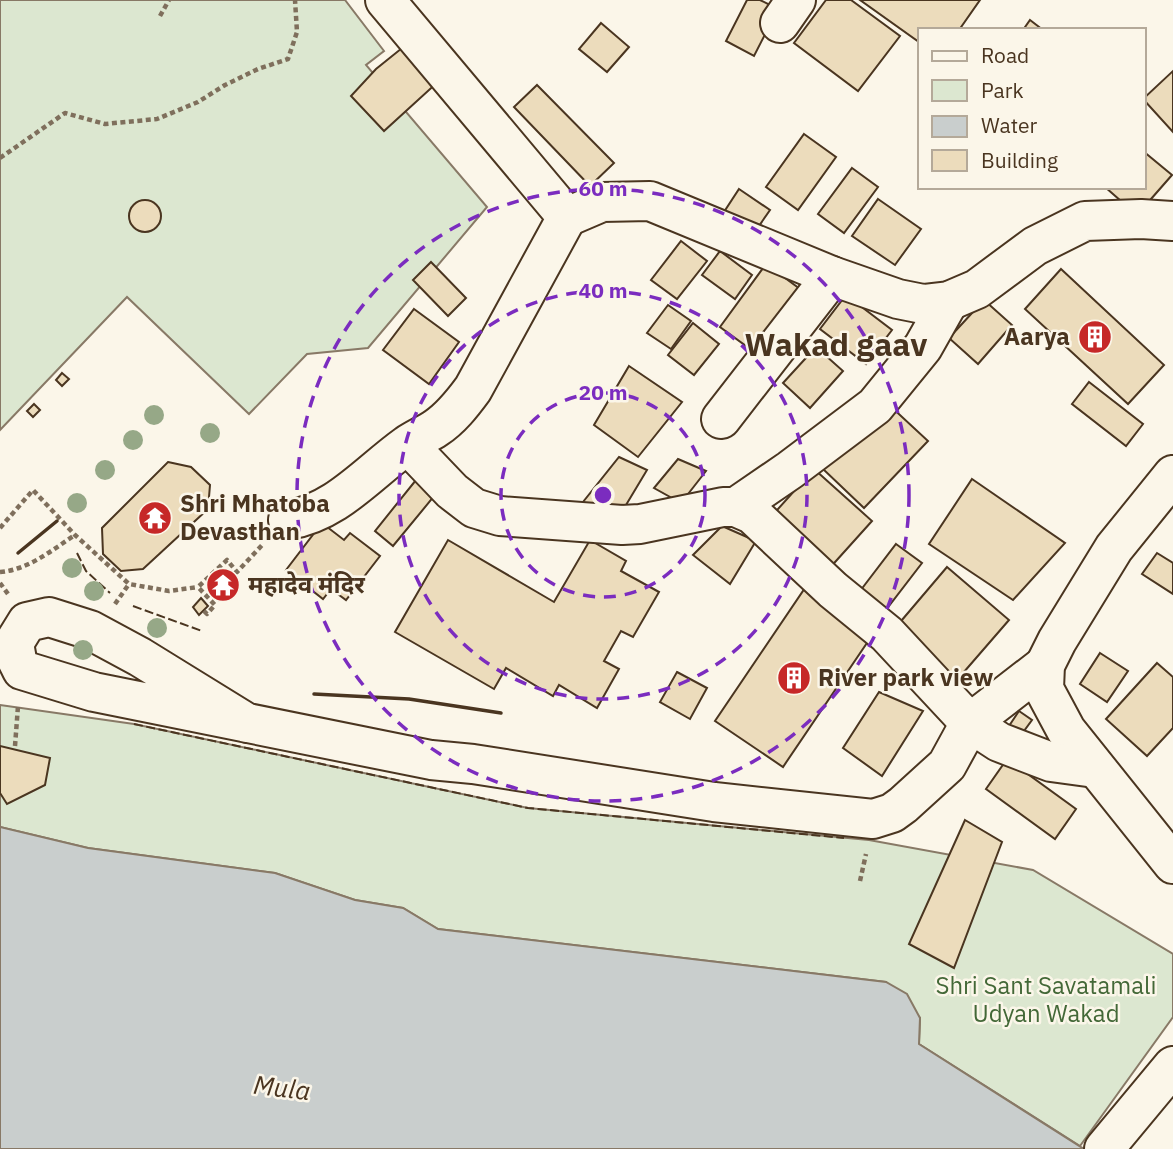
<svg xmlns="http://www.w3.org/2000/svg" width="1173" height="1149" font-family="'IBM Plex Sans','Noto Sans Devanagari',sans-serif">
<rect width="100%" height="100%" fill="#fbf6e9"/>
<g fill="#dce7d0" stroke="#887966" stroke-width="2">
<path d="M0,0H345L384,51L366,65L487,207L368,348L307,354L249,414L127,297L0,430Z"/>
<path d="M0,705L134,724L528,808L869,840L1033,870L1173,954V1017L1080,1146L919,1044L920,1018L886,982L438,929L403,908L355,900L275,873L88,848L0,827Z"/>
</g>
<path fill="#c9cecd" stroke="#887966" stroke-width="2" d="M0,827L88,848L275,873L355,900L403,908L438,929L886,982L907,994L920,1018L919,1044L1084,1149H0Z"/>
<g fill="#ecdcbc" stroke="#4a3520" stroke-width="2">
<path d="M747,0H760L778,9L754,56L726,41Z"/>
<path d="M826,0H851L900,36L858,91L794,43Z"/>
<path d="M860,0H980L959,30H919V42Z"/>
<path d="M1030,20L1043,30H1023Z"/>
<path d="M601,23L629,47L607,72L579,49Z"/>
<path d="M407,44L440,80L384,131L351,96L376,69Z"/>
<path d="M1173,71V132L1143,99Z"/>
<path d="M537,85L614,163L590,186L514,107Z"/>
<path d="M804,134L836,157L798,210L766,187Z"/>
<path d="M1143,151L1172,175L1137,215L1105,187H1143Z"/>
<path d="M852,168L878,187L844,233L818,214Z"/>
<path d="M739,189L770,210L752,236L722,215Z"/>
<path d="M878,199L921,229L895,265L852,236Z"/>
<circle cx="145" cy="216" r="16"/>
<path d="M681,241L707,261L677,299L651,280Z"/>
<path d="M720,251L752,275L735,299L702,275Z"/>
<path d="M431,262L466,298L448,316L413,280Z"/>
<path d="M766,264L800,289L753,351L720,327Z"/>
<path d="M1061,269L1164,365L1128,404L1025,309Z"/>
<path d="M846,295L892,330L866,364L820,329Z"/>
<path d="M984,300L1012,325L978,364L949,338Z"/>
<path d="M668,305L691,321L671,349L647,333Z"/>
<path d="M414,309L459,342L429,384L383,350Z"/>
<path d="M693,323L719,344L694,375L668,355Z"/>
<path d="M816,347L843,371L810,408L783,383Z"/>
<path d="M629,366L682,402L638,457L594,425Z"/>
<path d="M62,373L69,379L62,386L56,380Z"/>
<path d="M1089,382L1143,424L1126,446L1072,404Z"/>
<path d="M887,403L928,441L864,508L823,469Z"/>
<path d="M34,404L40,410L33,417L27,411Z"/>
<path d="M619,457L647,470L620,515L579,507Z"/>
<path d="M678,459L706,471L681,503L654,488Z"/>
<path d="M168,462L191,467L210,485L208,509L143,569L121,571L103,554L102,528Z"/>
<path d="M814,469L872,521L827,571L769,519Z"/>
<path d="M972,479L1065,543L1013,600L929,544Z"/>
<path d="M416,480L435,495L393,546L375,531Z"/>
<path d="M322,523L344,540L350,533L380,556L346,600L331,589L323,599L286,570Z"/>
<path d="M722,526L756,541L730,584L693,555Z"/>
<path d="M448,540L554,602L590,540L626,561L621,571L659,592L633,637L621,631L604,661L619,669L597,708L559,685L553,696L506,668L494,689L395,632Z"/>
<path d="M896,544L922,563L882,615L857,595Z"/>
<path d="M1157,553L1173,563V594L1142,574Z"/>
<path d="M947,567L1009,620L957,680L896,627Z"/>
<path d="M227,570L238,582L219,600L208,588Z"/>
<path d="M805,588L873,634L783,767L715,721Z"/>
<path d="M201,598L208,606L199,615L193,607Z"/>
<path d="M1100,653L1128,671L1107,702L1080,684Z"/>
<path d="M1157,663L1173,677V728L1147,756L1106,719Z"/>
<path d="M677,672L707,688L690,719L660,702Z"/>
<path d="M879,692L923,711L882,776L843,748Z"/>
<path d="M1019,711L1032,720L1021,735L1009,726Z"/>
<path d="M0,746L50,758L45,785L7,804L0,793Z"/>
<path d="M1007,759L1076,809L1055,839L986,789Z"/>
<path d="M965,820L1002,842L954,968L909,944Z"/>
</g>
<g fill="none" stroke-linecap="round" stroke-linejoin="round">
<g stroke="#4a3520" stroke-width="42">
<g id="minor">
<path d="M780,23L796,0"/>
<path d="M567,217L602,202L650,201L832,276L898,299L923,304L949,301L977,289L1035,246L1085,221L1141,219L1173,221"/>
<path d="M721,419L832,276"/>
<path d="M408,445L452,491L474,508L500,516L622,525L640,524L723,507H736L752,514L833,590L887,634L970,723L1045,665"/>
<path d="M1173,475L1114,548L1057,641L1045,665L1044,689L1066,730L1173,864"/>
<path d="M736,507L790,470L875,406L923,347L949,301"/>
<path d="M288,520C336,513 369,472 407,445C416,439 427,434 436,428C451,418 462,404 473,389L567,217L385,0"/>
<path d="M247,723L140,657L90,630L49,617L27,622L14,643L17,660L22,670L94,692L431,760L473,764L714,802L873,819L892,813L903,805L947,765L970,723L999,742L1051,762L1095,768"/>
<path d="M1104,1149L1173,1066"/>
</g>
</g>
<g stroke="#7f6f5c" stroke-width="4.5" stroke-dasharray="5 3.5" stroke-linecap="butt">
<path d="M160,16L169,0"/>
<path d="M0,158L65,113L105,124L157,119L198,102L225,85L258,69L288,59L297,32L295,0"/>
<path d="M0,528L33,490L75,535L129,584L169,591L198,587"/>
<path d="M0,572C28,570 52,550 75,535"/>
<path d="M0,583L8,594"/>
<path d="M115,604L129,584"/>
<path d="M204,611L207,614L215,605L198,587L227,560L237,572L264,543"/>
<path d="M15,746L18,706"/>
<path d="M860,881L866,854"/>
</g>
<use href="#minor" stroke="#fbf6e9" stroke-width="38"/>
<g stroke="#4a3520" stroke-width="2" stroke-dasharray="9 3.5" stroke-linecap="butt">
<path d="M77,553L86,571L110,593"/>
<path d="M133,606L202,631"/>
<path d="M134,724L528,808L844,838"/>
</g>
<g stroke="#4a3520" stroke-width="3.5">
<path d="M18,553L57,521"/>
<path d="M314,694L409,699L501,713"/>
</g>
</g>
<g fill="#96a887">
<circle cx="154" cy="415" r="10"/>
<circle cx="210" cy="433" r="10"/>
<circle cx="133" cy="440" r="10"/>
<circle cx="105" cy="470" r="10"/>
<circle cx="77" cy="503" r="10"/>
<circle cx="72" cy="568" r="10"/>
<circle cx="94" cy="591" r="10"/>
<circle cx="157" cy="628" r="10"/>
<circle cx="83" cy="650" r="10"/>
</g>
<g fill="none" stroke="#7b2cbf" stroke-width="3.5" stroke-dasharray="12 9">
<circle cx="603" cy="495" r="102"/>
<circle cx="603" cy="495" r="204"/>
<circle cx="603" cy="495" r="306"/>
</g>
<defs>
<g id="building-disc" transform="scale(1.75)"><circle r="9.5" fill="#c62828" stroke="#fbf6e9"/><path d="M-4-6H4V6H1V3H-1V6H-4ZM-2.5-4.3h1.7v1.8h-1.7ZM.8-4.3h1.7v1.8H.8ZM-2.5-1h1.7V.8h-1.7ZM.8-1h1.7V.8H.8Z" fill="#fff"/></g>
<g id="temple-disc" transform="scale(1.75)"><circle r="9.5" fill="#c62828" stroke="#fbf6e9"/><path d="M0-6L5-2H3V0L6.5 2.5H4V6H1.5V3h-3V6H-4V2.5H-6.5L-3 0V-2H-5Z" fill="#fff"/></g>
</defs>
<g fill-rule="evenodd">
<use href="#building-disc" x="1095" y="337"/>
<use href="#temple-disc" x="155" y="518"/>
<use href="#temple-disc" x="223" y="585"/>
<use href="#building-disc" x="794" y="678"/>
</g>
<g text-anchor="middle" stroke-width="5" stroke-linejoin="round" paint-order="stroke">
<g font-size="24" font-weight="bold" fill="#4a3520" stroke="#fbf6e9" text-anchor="start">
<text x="1070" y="345" text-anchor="end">Aarya</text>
<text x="180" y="512">Shri Mhatoba<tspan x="180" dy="28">Devasthan</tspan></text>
<text x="248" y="593">महादेव मंदिर</text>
<text x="818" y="686">River park view</text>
</g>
<g font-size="24" fill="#436837" stroke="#fbf6e9">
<text x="1046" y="994">Shri Sant Savatamali<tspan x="1046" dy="28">Udyan Wakad</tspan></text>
</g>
<g font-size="26" font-style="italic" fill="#4a3520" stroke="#fbf6e9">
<text transform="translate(282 1088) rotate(7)" y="9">Mula</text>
</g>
<g font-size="32" font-weight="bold" fill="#4a3520" stroke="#fbf6e9">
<text x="836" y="356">Wakad gaav</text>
</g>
</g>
<circle cx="603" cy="495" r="10" fill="#7b2cbf" stroke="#fbf6e9" stroke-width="3.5"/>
<g font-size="21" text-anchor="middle" font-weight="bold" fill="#7b2cbf" stroke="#fbf6e9" stroke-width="5" stroke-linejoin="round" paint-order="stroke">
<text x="603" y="196">60 m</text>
<text x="603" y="298">40 m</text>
<text x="603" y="400">20 m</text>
</g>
<rect x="918" y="28" width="228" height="161" fill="#fbf6e9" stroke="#b4a999" stroke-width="2"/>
<rect x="932" y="51" width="35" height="10" fill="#fbf6e9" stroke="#b4a999" stroke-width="2"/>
<text x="981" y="63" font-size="21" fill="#4a3520">Road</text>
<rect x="932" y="80" width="35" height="21" fill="#dce7d0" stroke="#b4a999" stroke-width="2"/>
<text x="981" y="98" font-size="21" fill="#4a3520">Park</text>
<rect x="932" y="116" width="35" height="21" fill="#c9cecd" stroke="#b4a999" stroke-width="2"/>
<text x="981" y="133" font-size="21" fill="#4a3520">Water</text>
<rect x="932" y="150" width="35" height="21" fill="#ecdcbc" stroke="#b4a999" stroke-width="2"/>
<text x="981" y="168" font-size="21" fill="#4a3520">Building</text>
</svg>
